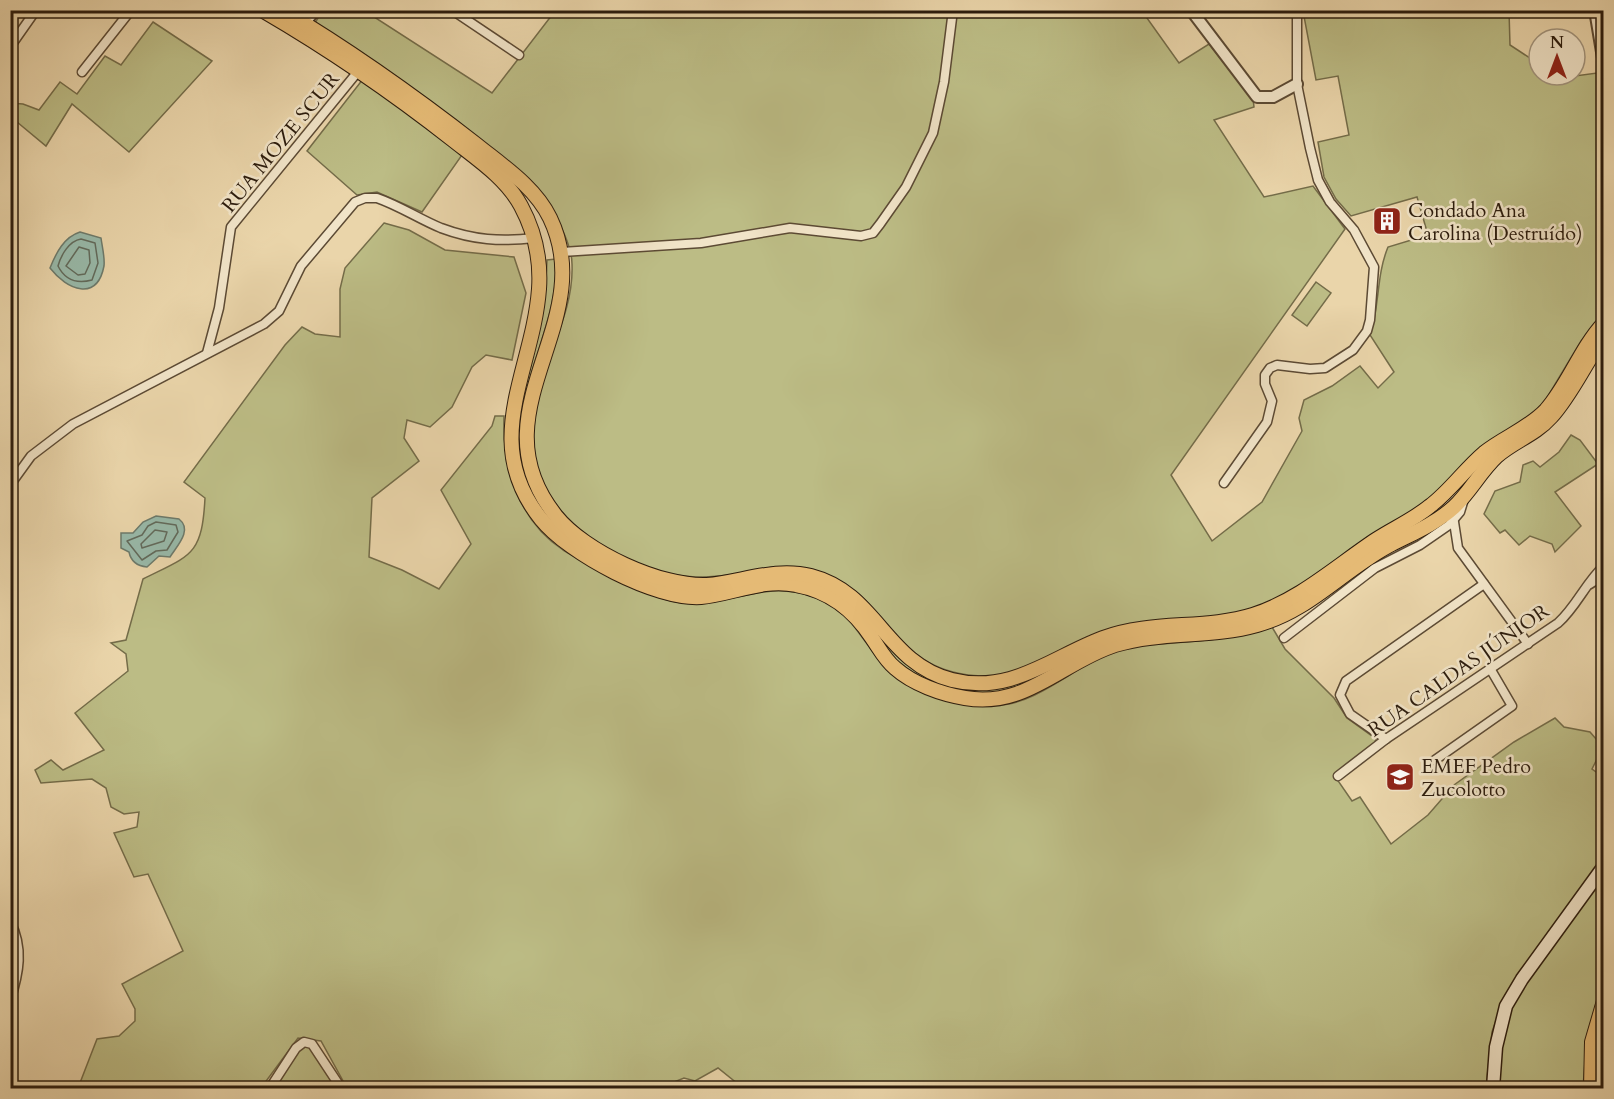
<svg xmlns="http://www.w3.org/2000/svg" width="1614" height="1099" font-family="Cardo,serif">
<rect width="100%" height="100%" fill="#ead5aa"/>
<filter id="stains"><feTurbulence type="fractalNoise" baseFrequency=".00333" numOctaves="4"/><feColorMatrix values="0 0 0 0 .2 0 0 0 0 .09 0 0 0 0 .02 0 0 0 .5 -.17"/></filter>
<radialGradient id="worn" r=".72"><stop offset=".6" stop-color="#630" stop-opacity="0"/><stop offset="1" stop-color="#630" stop-opacity=".3"/></radialGradient>
<g fill="#bcbc85" stroke="#746c49" stroke-width="1.5">
<path d="M322,11H365L492,93L555,11H1142L1179,63L1209,44L1253,99L1254,107L1214,120L1264,197L1313,186L1345,229L1171,475L1212,541L1262,502L1302,431L1299,418L1304,400L1332,386L1360,366L1378,388L1394,372L1370,335C1380,306 1376,276 1388,247L1428,235L1417,197L1351,216L1336,199L1324,177L1318,142L1349,135L1338,76L1316,80L1303,11H1509L1510,45L1539,64V75H1555L1560,78L1597,73L1604,106L1603,314L1581,341L1542,406L1426,503L1299,589L1271,604L1001,676C946,679 918,663 884,622C873,609 863,595 848,587C840,582 827,581 818,578C805,575 792,569 779,567C768,566 754,571 743,573C710,578 681,580 649,568C570,539 516,483 537,394C548,350 574,311 572,264C572,246 560,225 552,209L315,23Z"/>
<path d="M153,22L212,61L129,152L72,104L46,146L11,117V103L23,104L39,110L60,82L77,94L105,56L121,65Z"/>
<path d="M363,79L462,155L422,212L377,192L357,195L307,151Z"/>
<path d="M384,223L409,230L445,250L514,257L526,293L512,360L486,355L472,367L452,407L430,427L407,420L404,438L419,461L372,498L369,557L402,570L439,589L471,544L441,490L492,426L495,416H504C502,467 518,520 563,550C579,560 596,568 613,576C637,588 660,602 687,603C738,605 769,576 824,601C856,616 865,650 891,672C896,677 988,704 997,705C1035,706 1080,663 1115,650C1129,645 1147,645 1161,644C1199,641 1236,639 1272,627L1285,649L1334,698L1347,718L1376,739L1374,744L1334,775L1352,801L1360,797L1391,844L1428,815L1454,785L1514,742L1555,718L1564,727L1590,732L1603,747L1592,769L1603,777V858L1503,1001L1492,1032L1486,1088H767L755,1083L748,1088H743L718,1068L695,1081L684,1078L659,1088H347L321,1041L298,1038L261,1088H78L97,1039L119,1036L135,1021V1009L122,984L183,951L148,874L134,877L114,833L137,827L139,812L124,814L111,807L106,788L92,779L41,783L35,770L51,760L63,770L104,750L75,713L128,671L126,654L111,643L126,640L143,579C191,555 202,556 205,498L184,482L285,345L302,327L315,334L340,337V289L345,268Z"/>
<path d="M556,259C560,334 498,406 528,480C536,498 546,515 560,529C586,554 663,591 700,590C733,589 763,575 796,579C870,588 877,663 947,683C1016,704 1056,655 1117,638C1177,623 1238,633 1294,602C1322,587 1347,564 1373,547C1389,536 1408,528 1424,517C1435,509 1446,494 1457,488C1444,502 1429,517 1415,529C1406,536 1385,542 1374,549C1334,576 1300,611 1252,622C1208,633 1160,627 1116,641C1050,661 1025,712 947,688C929,682 909,675 895,662C885,653 880,640 873,629C856,604 829,586 798,581C763,575 730,591 695,592C661,594 592,558 565,536C551,524 538,507 529,490C491,416 546,336 547,260Z"/>
<path d="M1316,282L1331,293L1307,326L1292,315Z"/>
<path d="M1571,435L1580,440L1598,464L1555,492L1581,526L1555,552L1552,544L1530,536L1519,545L1505,530L1500,533L1484,514L1495,491L1520,482L1523,465L1533,461L1540,467L1559,452Z"/>
<path d="M1603,872V980L1587,1035L1583,1088H1498C1500,1062 1500,1031 1512,1006C1533,961 1574,913 1603,872Z"/>
<path d="M308,1046L316,1051L338,1088H272L302,1047Z"/>
</g>
<g fill="#98b9a9" stroke="#6d7a6b" stroke-width="1.5">
<path d="M80,232L101,238C102,246 105,257 104,266C97,302 67,290 50,268C56,253 64,237 80,232Z"/>
<path d="M156,516L179,519C193,530 177,546 170,557L159,556L147,567C137,566 131,562 129,552L121,548V533H133L143,522Z"/>
</g>
<g fill="none" stroke-linecap="round" stroke-linejoin="round">
<g stroke="#626a5b" stroke-width="1.5">
<path d="M81,239L95,243L98,263L92,280C77,284 65,280 58,266C61,255 69,241 81,239Z"/>
<path d="M79,247L89,250L90,263L85,274L78,275L66,266Z"/>
<path d="M156,522L176,525L178,532L167,550L156,551L142,560L127,541L142,535L148,526Z"/>
<path d="M155,530L167,532L164,541L142,548L141,544Z"/>
</g>
<g stroke="#5c4a34" stroke-width="11">
<g id="minor">
<path d="M452,10L519,55"/>
<path d="M10,47L36,10"/>
<path d="M82,72L131,10"/>
<path d="M562,252L701,243L790,228L861,236L873,233L880,224L906,187L933,133L944,82L953,10"/>
<path d="M207,353L219,308L231,227L360,69"/>
<path d="M1224,483L1267,422L1272,401L1265,384V375L1270,368L1277,365L1310,369L1325,368L1353,350L1367,331L1370,320L1374,267L1354,230L1330,202L1318,180L1310,148L1297,84V10"/>
<path d="M10,485L31,456L73,424L264,324L279,311L301,266L355,202L365,198H377C400,206 419,219 441,228C473,240 501,242 534,238"/>
<path d="M1454,522L1458,548L1528,644"/>
<path d="M1590,584L1604,575"/>
<path d="M1284,638L1375,568L1420,545L1449,525L1460,512L1464,499"/>
<path d="M1386,739L1350,714L1340,695L1346,681L1484,584"/>
<path d="M1435,760L1512,706L1491,670"/>
<path d="M1338,776L1386,739L1558,623C1577,606 1586,582 1604,566"/>
<path d="M10,921C24,948 19,973 10,1001"/>
<path d="M270,1088L296,1048L304,1042L312,1044L341,1088"/>
</g>
</g>
<g stroke="#5c4a34" stroke-width="14">
<g id="tertiary">
<path d="M1191,10L1257,97H1273L1297,84"/>
<path d="M1595,10L1604,64"/>
<path d="M300,29L315,10"/>
</g>
</g>
<g stroke="#2c1c0d" stroke-width="15">
<path id="secondary" d="M1493,1088L1496,1047L1506,1006L1522,979L1604,866"/>
</g>
<g stroke="#2c1c0d" stroke-width="16">
<g id="primary">
<path d="M262,10C329,49 392,92 453,140C477,159 506,178 521,206C535,232 541,260 539,289C533,371 479,442 541,519C569,554 656,600 701,597C733,594 763,578 796,585C829,591 854,610 872,638C879,648 885,660 895,668C913,684 941,694 965,698C1025,709 1062,662 1115,645C1161,631 1211,638 1257,625C1309,611 1342,571 1388,546C1411,534 1434,525 1454,507C1470,492 1480,472 1497,456C1514,441 1535,435 1551,417C1572,394 1585,363 1604,337"/>
<path d="M282,10C351,51 414,96 477,145C503,166 535,187 550,218C601,324 472,411 556,516C585,552 661,587 707,585C742,582 775,567 811,576C877,593 885,663 952,680C1011,695 1052,657 1103,638C1151,620 1205,630 1253,615C1299,600 1334,568 1374,541C1392,529 1413,520 1430,506C1450,491 1465,469 1484,453C1504,437 1528,429 1546,410C1569,384 1580,349 1604,323"/>
<path d="M1591,1088L1592,1042L1604,1001"/>
</g>
</g>
<use href="#minor" stroke="#f1e4c8" stroke-width="8"/>
<use href="#tertiary" stroke="#f1e4c8" stroke-width="10"/>
<use href="#secondary" stroke="#f1e4c8" stroke-width="12"/>
<use href="#primary" stroke="#e5ba75" stroke-width="14"/>
</g>
<defs>
<g id="building-square" transform="scale(1.5)"><rect x="-9" y="-9" width="18" height="18" rx="4" fill="#8f2418" stroke="#f1e4c8"/><path d="M-4-6H4V6H1V3H-1V6H-4ZM-2.5-4.3h1.7v1.8h-1.7ZM.8-4.3h1.7v1.8H.8ZM-2.5-1h1.7V.8h-1.7ZM.8-1h1.7V.8H.8Z" fill="#fff"/></g>
<g id="school-square" transform="scale(1.5)"><rect x="-9" y="-9" width="18" height="18" rx="4" fill="#8f2418" stroke="#f1e4c8"/><path d="M0-5L7-2L0 1L-7-2ZM-4 1L0 2.5L4 1V4Q0 6-4 4Z" fill="#fff"/></g>
</defs>
<g fill-rule="evenodd">
<use href="#building-square" x="1387" y="221"/>
<use href="#school-square" x="1400" y="777"/>
</g>
<g text-anchor="middle" stroke-width="5" stroke-linejoin="round" paint-order="stroke">
<g font-size="20" fill="#2c1c0d" stroke="#f1e4c8">
<text transform="translate(280 142) rotate(-51)" y="7">RUA MOZE SCUR</text>
<text transform="translate(1458 670) rotate(-35)" y="7">RUA CALDAS JÚNIOR</text>
</g>
<g font-size="20" fill="#2c1c0d" stroke="#f1e4c8" text-anchor="start">
<text x="1408" y="217">Condado Ana<tspan x="1408" dy="23">Carolina (Destruído)</tspan></text>
<text x="1421" y="773">EMEF Pedro<tspan x="1421" dy="23">Zucolotto</tspan></text>
</g>
</g>
<rect width="1614" height="1099" fill="none" stroke="#ead5aa" stroke-width="36"/>
<rect x="12" y="12" width="1590" height="1075" fill="none" stroke="#2c1c0d" stroke-width="3"/>
<rect x="18" y="18" width="1578" height="1063" fill="none" stroke="#2c1c0d" stroke-width="1.5"/>
<g transform="translate(1557 57)"><circle r="28" fill="#f1e4c8" stroke="#a2947d" stroke-width="1.5"/>
<path d="M0-4.5L10 22L0 15L-10 22Z" fill="#8f2418"/>
<text y="-9" font-size="16" font-weight="bold" text-anchor="middle" fill="#2c1c0d">N</text>
</g>
<rect width="100%" height="100%" filter="url(#stains)"/>
<rect width="100%" height="100%" fill="url(#worn)"/>
</svg>
